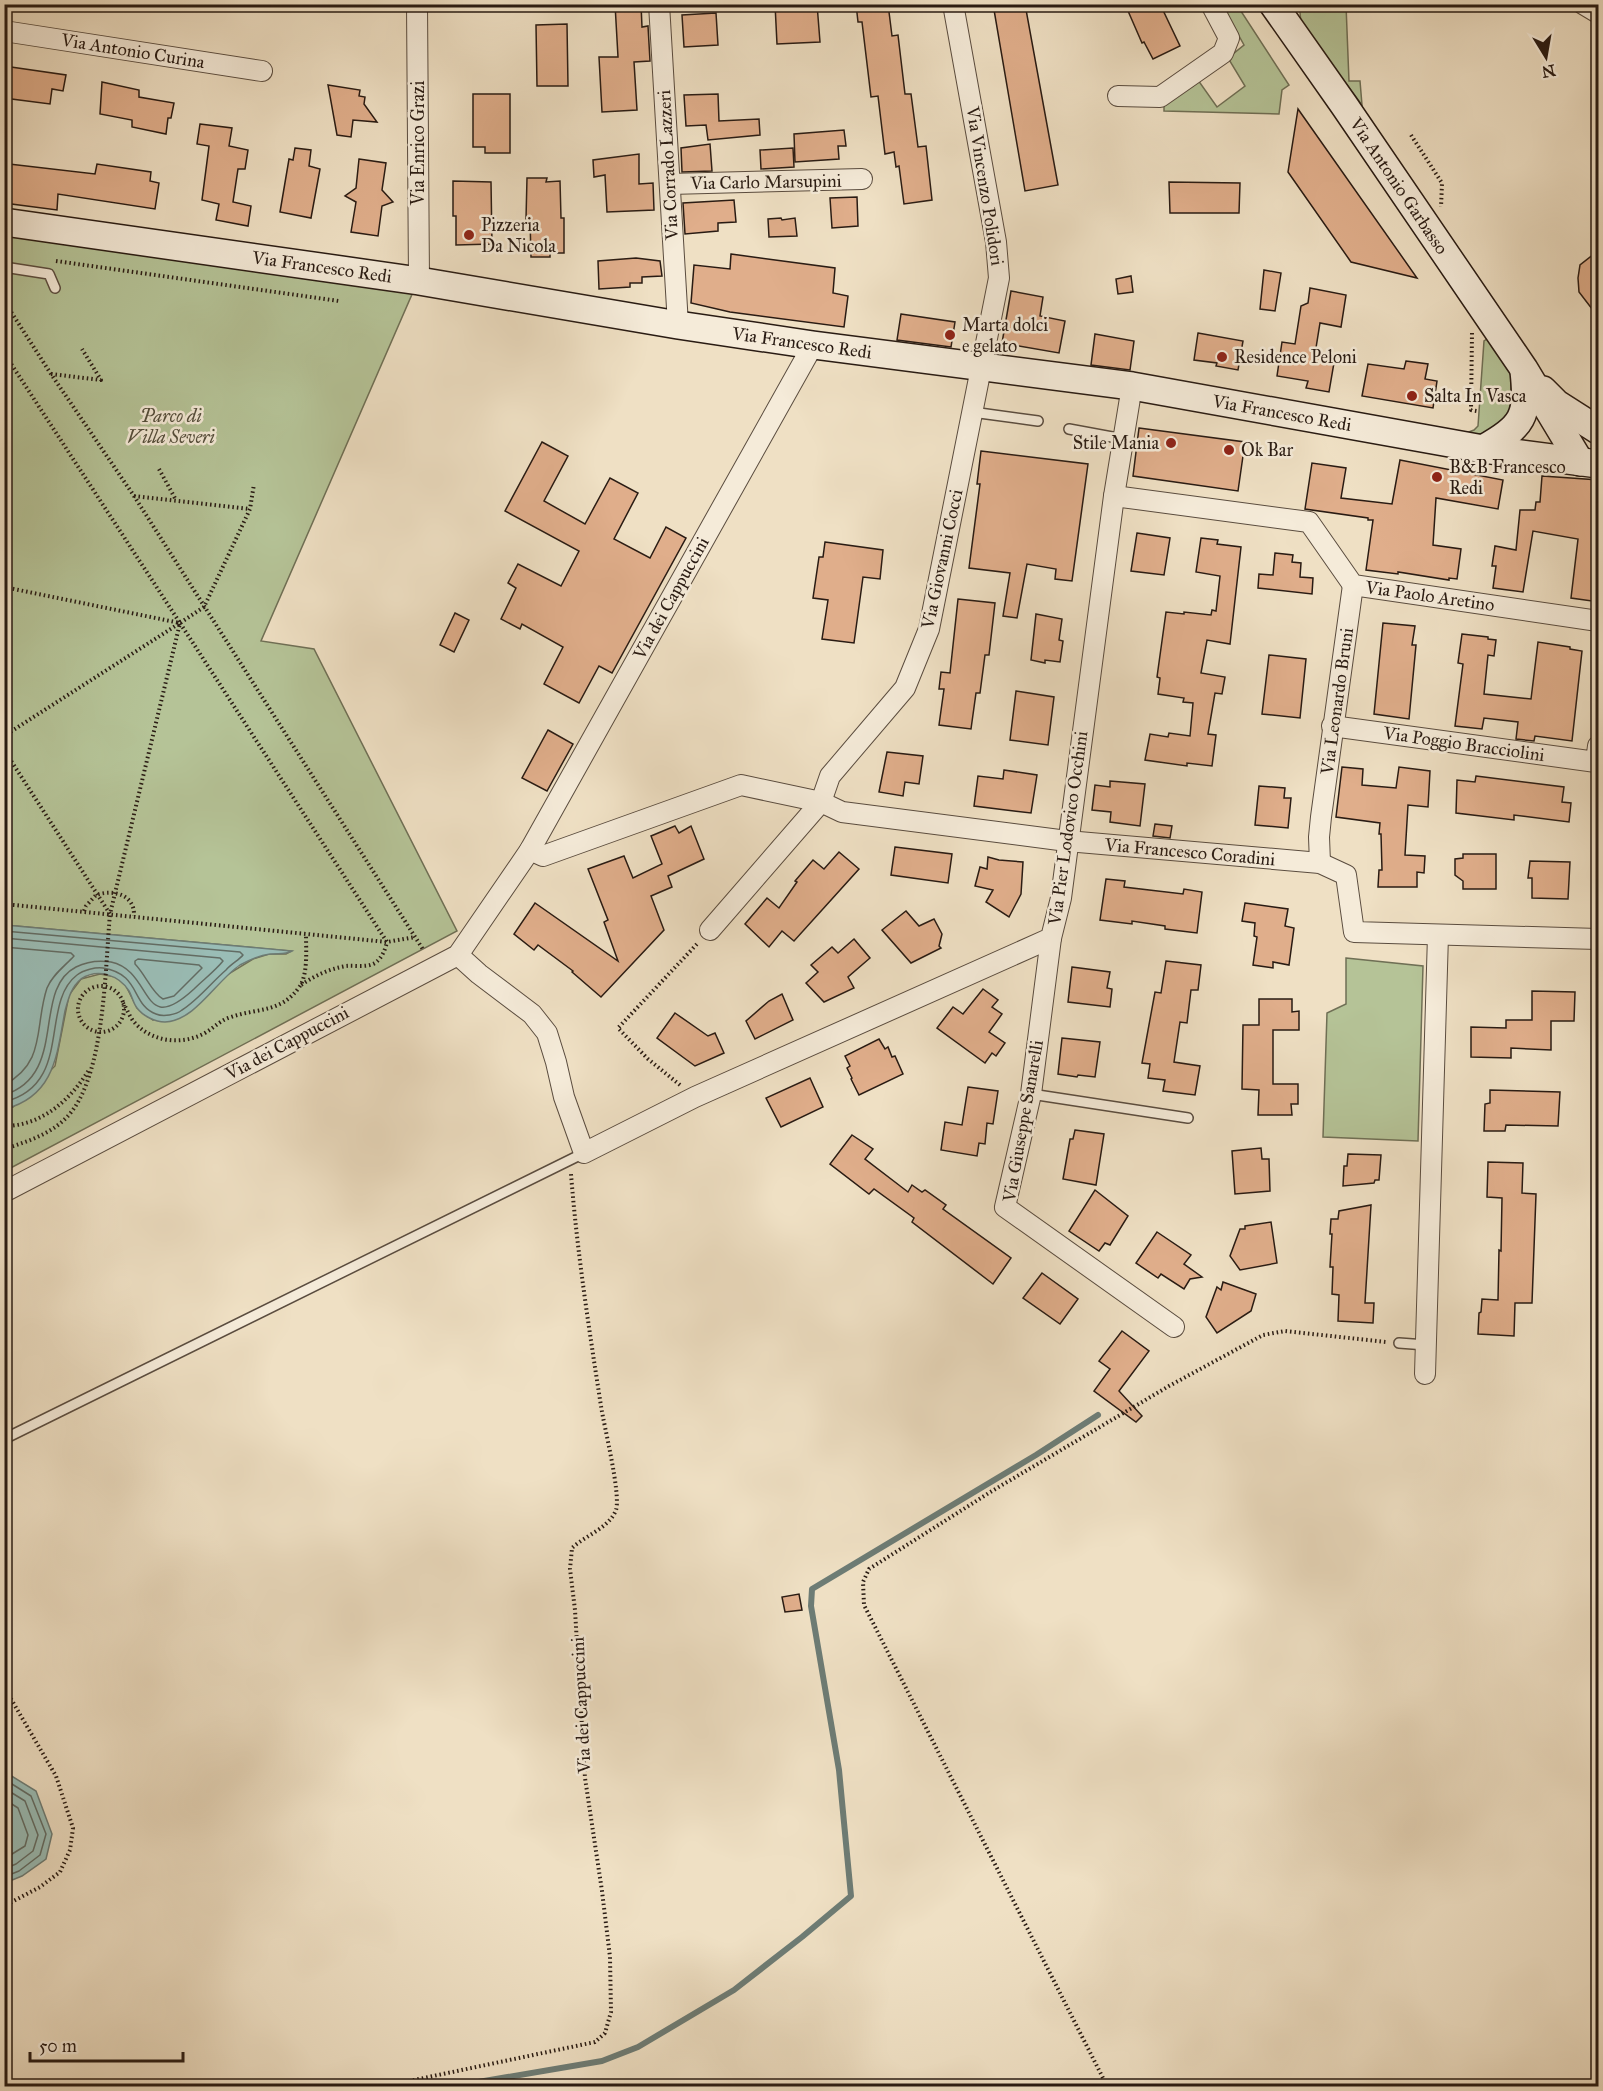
<svg xmlns="http://www.w3.org/2000/svg" width="1603" height="2091" font-family="'IM FELL Great Primer',serif">
<rect width="100%" height="100%" fill="#efe0c4"/>
<filter id="stains"><feTurbulence type="fractalNoise" baseFrequency=".00333" numOctaves="4"/><feColorMatrix values="0 0 0 0 .2 0 0 0 0 .09 0 0 0 0 .02 0 0 0 .5 -.17"/></filter>
<radialGradient id="worn" r=".72"><stop offset=".6" stop-color="#630" stop-opacity="0"/><stop offset="1" stop-color="#630" stop-opacity=".3"/></radialGradient>
<g fill="#b5c397" stroke="#6f6f55" stroke-width="1.5">
<path d="M1222,5H1237L1289,85L1282,90L1279,114L1164,111V103L1198,80L1217,107L1245,86L1228,58L1244,45Z"/>
<path d="M1304,5H1346L1349,81H1360L1362,105L1301,24L1300,12Z"/>
<path d="M5,233L413,292L261,641L314,649L457,931L5,1171L4,1109L13,1107L55,1066L69,995L81,979L100,974L116,977L126,986L137,1008L153,1020L253,959L269,954H286L291,951L5,925Z"/>
<path d="M1490,337L1516,380L1519,405C1499,429 1493,436 1461,435L1474,430L1478,426L1484,341Z"/>
<path d="M1346,958L1423,966L1418,1141L1323,1137L1327,1013L1346,1004Z"/>
</g>
<g fill="#9abdb6" stroke="#6d7c75" stroke-width="1.5">
<path d="M4,925H5L292,951C285,955 279,953 270,954C260,955 249,960 240,965C216,981 195,1021 165,1022C155,1022 143,1016 137,1008C133,1003 132,996 129,991C119,975 98,968 81,979C71,987 68,1000 65,1011C57,1054 55,1096 5,1109C4,1100 3,1090 4,1082C6,1073 9,1066 4,1057Z"/>
<path d="M5,1772L36,1791L52,1834L46,1859L22,1876L5,1883Z"/>
</g>
<g fill="none" stroke-linecap="round" stroke-linejoin="round">
<g stroke="#626c64" stroke-width="1.5">
<path d="M4,931L240,952L243,955C239,960 231,964 226,970C212,982 198,1000 182,1010C176,1015 163,1017 156,1014C131,1005 141,974 103,968C96,967 83,970 77,975C39,1004 74,1085 4,1102"/>
<path d="M4,938L220,958L223,961C215,971 203,980 194,989C140,1039 154,971 111,962C99,960 88,961 76,967C31,990 69,1075 4,1095"/>
<path d="M4,947L71,953L74,956C65,966 52,975 47,988C34,1027 47,1062 4,1085"/>
<path d="M138,959L199,965L202,968L174,996L163,999C153,994 145,974 135,964V961Z"/>
<path d="M4,1779L31,1796L46,1834L40,1855L19,1871L4,1877"/>
<path d="M4,1788L25,1801L38,1835L33,1851L16,1864L4,1869"/>
<path d="M4,1799L18,1808L28,1835L25,1846L4,1859"/>
</g>
<path stroke="#6d7c75" stroke-width="6" d="M455,2086L602,2061L638,2047L734,1990L802,1937L851,1896L839,1770L811,1606L812,1589L1036,1455L1098,1415"/>
</g>
<g fill="#e0ae8b" stroke="#291b13" stroke-width="1.5">
<path d="M615,4H641L642,27L648,26L650,61L634,62L637,110L602,112L599,57H618Z"/>
<path d="M775,4H817L820,42L777,44Z"/>
<path d="M856,4H888L892,36L898,35L905,94H911L918,147L926,146L932,200L904,204L899,166L896,167L894,152L885,154L878,96L871,97L862,22H858Z"/>
<path d="M993,4H1025L1058,185L1025,191Z"/>
<path d="M1125,4H1160L1180,46L1153,59L1144,42L1142,43Z"/>
<path d="M716,13L718,45L684,47L682,15Z"/>
<path d="M567,24L568,86H537L536,25Z"/>
<path d="M4,66L66,75L63,91L52,89L50,104L4,98Z"/>
<path d="M102,82L139,90V97L174,103L171,118H168L166,134L132,127V120L100,114Z"/>
<path d="M328,85L360,90L359,96L365,97L364,104L377,122L353,120L351,137L337,135Z"/>
<path d="M473,94H510V153H485V147H473Z"/>
<path d="M718,94L719,121L759,119L760,135L708,140L706,125L686,126L684,95Z"/>
<path d="M1298,109L1417,278L1351,262L1288,172Z"/>
<path d="M200,124L232,128L229,146L248,150L245,169H238L233,202L251,206L248,226L216,220L219,204L202,200L209,146L197,144Z"/>
<path d="M844,130L846,146H838L839,159L795,162L794,134Z"/>
<path d="M710,144L712,171L682,172L681,148Z"/>
<path d="M295,148L311,150L309,166L320,169L311,218L280,212L289,159L293,160Z"/>
<path d="M793,148L794,167L761,169L760,150Z"/>
<path d="M639,154V184L653,183L654,210L607,212L605,175L594,177L593,160Z"/>
<path d="M359,159L386,163L382,190L393,202L382,206L378,236L351,232L356,202L345,196L356,188Z"/>
<path d="M9,164L95,174L97,164L151,172L150,181L159,183L155,209L58,194L57,210L4,203V187H9Z"/>
<path d="M527,178H547L546,182L560,181L561,218H564V253H550V257H531L530,219H526Z"/>
<path d="M453,181L491,182L492,244L456,245V216H453Z"/>
<path d="M1169,182L1240,183L1239,213H1170Z"/>
<path d="M857,197L858,226L832,228L830,198Z"/>
<path d="M734,200L736,222L718,223V231L685,234L683,203Z"/>
<path d="M781,218L782,220L795,218L797,236L769,237L768,219Z"/>
<path d="M1599,250V318L1579,292L1578,278L1580,265Z"/>
<path d="M731,254L835,268L833,293L848,296L844,327L730,312L691,303L694,265L730,269Z"/>
<path d="M636,258L660,261L662,276L642,277V283H630V287L599,289L598,261Z"/>
<path d="M1264,270L1281,273L1275,311L1260,309Z"/>
<path d="M1131,276L1133,292L1118,294L1116,279Z"/>
<path d="M1310,288L1346,295L1341,327L1320,323L1315,354L1335,357L1329,392L1306,388L1308,381L1277,376L1282,342L1295,344L1301,306L1308,303Z"/>
<path d="M1011,291L1043,297L1040,316L1065,321L1059,353L1002,343Z"/>
<path d="M901,314L955,322L951,347L897,340Z"/>
<path d="M1198,333L1243,341L1238,370L1216,366L1217,363L1194,360Z"/>
<path d="M1095,334L1134,341L1130,370L1091,365Z"/>
<path d="M1406,361L1428,364L1425,379L1437,381L1433,408L1362,396L1368,364L1404,369Z"/>
<path d="M1139,428L1245,442L1238,491L1133,476Z"/>
<path d="M542,442L568,456L544,501L585,524L610,478L638,493L614,539L650,558L666,527L686,538L612,673L599,666L579,703L544,684L563,647L522,624L520,629L501,619L516,588L508,583L518,564L561,586L579,551L505,511Z"/>
<path d="M981,451L1088,464L1072,581L1055,579L1056,569L1027,564L1017,618L1003,616L1010,573L969,568L980,484H977Z"/>
<path d="M1400,460L1503,480L1498,509L1436,498L1433,545L1461,549L1457,579L1449,578V580L1398,572V574L1366,570L1373,520H1368V518L1305,509L1312,463L1346,468L1341,498L1392,504Z"/>
<path d="M1542,476L1599,480V602L1571,598L1578,539L1533,531L1523,592L1493,588L1496,566H1492L1495,546L1516,550L1520,510H1535L1536,502H1540Z"/>
<path d="M1137,533L1170,538L1164,575L1131,571Z"/>
<path d="M1201,538L1218,540L1217,544L1241,547L1230,644L1207,640L1201,673L1225,677L1222,694L1215,693L1208,734L1216,735L1212,766L1187,763V766L1145,760L1150,734L1168,737L1169,733L1190,736L1193,703L1183,702L1184,698L1158,694L1160,678L1157,677L1166,612L1184,614V612L1211,615L1212,610L1216,611L1220,576L1196,572Z"/>
<path d="M825,542L883,550L880,579L863,577L854,643L822,639L828,600L813,598L819,557H823Z"/>
<path d="M1275,553L1293,555L1292,562L1301,563L1300,577L1313,578L1312,594L1258,588L1259,574L1273,575Z"/>
<path d="M958,599L995,603L989,655H985L980,693H976L971,729L939,725L944,689H939L941,672L950,673Z"/>
<path d="M455,613L469,620L454,652L440,645Z"/>
<path d="M1036,614L1062,619L1059,640L1063,641L1060,662L1045,660V663L1031,660Z"/>
<path d="M1383,623L1415,626L1412,645H1416L1409,719L1374,714Z"/>
<path d="M1462,634L1488,637V639L1496,640L1494,656L1488,655L1484,694L1531,699L1538,642L1570,647V649L1582,651L1572,741L1535,736L1534,741L1516,739L1518,722L1484,718L1482,729L1455,726L1463,664L1458,663Z"/>
<path d="M1269,655L1306,659L1300,718L1262,714Z"/>
<path d="M1016,691L1054,697L1048,745L1010,740Z"/>
<path d="M548,730L573,744L547,791L522,778Z"/>
<path d="M887,752L923,756L919,784L905,782L903,796L879,792Z"/>
<path d="M1342,767L1363,769L1362,785L1396,788L1399,767L1430,771L1428,807L1408,805L1405,855L1425,856L1424,873L1417,872V887H1378L1379,870H1382L1381,834H1379L1380,823L1336,817Z"/>
<path d="M1004,770L1037,775L1031,813L974,806L978,776L1003,779Z"/>
<path d="M1476,776L1564,787L1562,802L1571,803L1569,822L1514,815V820L1456,813L1457,780L1475,782Z"/>
<path d="M1110,781L1145,784L1140,826L1110,822L1111,812L1092,810L1095,785L1110,787Z"/>
<path d="M1259,786L1285,788L1284,798H1291L1288,828L1255,825Z"/>
<path d="M1155,824L1172,826L1170,838L1153,836Z"/>
<path d="M675,826L679,833L691,826L704,859L668,876L672,887L651,896L664,930L601,997L572,972L573,971L538,945L534,950L514,934L535,903L618,961L604,922L608,920L588,869L624,856L633,878L662,864L651,836Z"/>
<path d="M895,847L952,854L948,883L891,875Z"/>
<path d="M839,852L859,869L794,941L782,931L769,947L745,924L767,898L779,908L797,882L795,881L813,860L824,869Z"/>
<path d="M1463,854H1496V889H1463V881L1455,875V859L1463,858Z"/>
<path d="M988,857L999,860L1023,862L1021,894L1009,917L986,902L993,890L975,886L980,867L987,869Z"/>
<path d="M1530,861L1570,862L1568,899L1532,898V878H1528Z"/>
<path d="M1106,879L1125,881L1124,887L1183,894L1184,889L1202,892L1197,933L1165,929V926L1132,921V924L1100,920Z"/>
<path d="M1245,903L1288,909L1285,926L1294,928L1289,965L1273,962V968L1253,965L1257,937L1254,936L1255,923L1242,921Z"/>
<path d="M906,911L919,926L934,919L942,934L939,946L941,948L911,963L882,930Z"/>
<path d="M854,939L870,958L848,977L854,988L824,1002L806,983L818,972L811,965L832,947L838,953Z"/>
<path d="M1166,961L1201,965L1198,990H1191L1187,1023L1180,1022L1174,1062L1200,1066L1195,1095L1163,1091L1165,1080L1148,1078L1150,1064L1142,1063L1155,992L1161,993Z"/>
<path d="M1072,967L1110,972L1107,988L1112,989L1110,1007L1068,1002Z"/>
<path d="M983,989L998,1000L992,1007L1002,1014L989,1032L1005,1043L996,1056L992,1053L985,1063L937,1028L953,1007L963,1014Z"/>
<path d="M1532,991L1575,992L1574,1021H1551V1050L1511,1048V1058L1471,1057V1027L1506,1028V1020H1532Z"/>
<path d="M782,994L793,1020L755,1039L746,1021L769,1001Z"/>
<path d="M1259,999H1292V1012L1299,1011V1030H1273V1084H1298V1104H1291L1292,1115H1258L1259,1090L1242,1089L1243,1025H1259Z"/>
<path d="M675,1013L708,1036L715,1033L724,1053L695,1066L657,1038Z"/>
<path d="M1062,1038L1100,1042L1095,1077L1078,1075L1077,1077L1058,1074Z"/>
<path d="M879,1039L885,1049L888,1047L892,1057L895,1056L903,1074L859,1095L851,1079L852,1078L847,1068L850,1066L845,1056Z"/>
<path d="M810,1078L823,1107L781,1127L766,1098Z"/>
<path d="M968,1087L998,1091L993,1124L987,1123L985,1144L979,1143L977,1156L941,1150L945,1122L962,1125Z"/>
<path d="M1490,1090L1560,1092L1558,1126L1506,1125L1505,1131H1484L1485,1104L1490,1103Z"/>
<path d="M1075,1130L1104,1134L1096,1185L1063,1179L1070,1139H1073Z"/>
<path d="M852,1135L873,1149L865,1159L908,1192L912,1185L922,1192L925,1190L946,1205L943,1209L1011,1258L993,1284L912,1222L914,1218L874,1189L869,1194L830,1164Z"/>
<path d="M1261,1148L1262,1159H1269L1270,1191L1235,1194L1232,1151Z"/>
<path d="M1348,1154L1381,1155L1379,1180H1375L1374,1183L1343,1186L1344,1166H1347Z"/>
<path d="M1488,1162L1523,1163L1522,1193L1536,1194L1532,1303H1515L1514,1336L1478,1334L1479,1313L1481,1312L1482,1299L1498,1300L1499,1250L1501,1251L1502,1198L1487,1197Z"/>
<path d="M1095,1190L1128,1216L1110,1245L1105,1243L1099,1251L1069,1231Z"/>
<path d="M1371,1205L1365,1303H1374L1373,1323L1338,1321L1339,1295L1332,1294L1333,1267H1330L1332,1234H1330L1331,1219H1338L1339,1211Z"/>
<path d="M1271,1222L1277,1263L1240,1270L1230,1256L1240,1229H1245V1226Z"/>
<path d="M1157,1232L1191,1255L1184,1264L1202,1277L1190,1279L1184,1289L1161,1274L1158,1278L1136,1263Z"/>
<path d="M1042,1273L1078,1299L1060,1324L1023,1298Z"/>
<path d="M1223,1282L1256,1294L1251,1311L1217,1333L1206,1317L1217,1287L1221,1290Z"/>
<path d="M1122,1331L1149,1351L1119,1391L1142,1416L1136,1422L1094,1391L1110,1369L1099,1361Z"/>
<path d="M799,1594L802,1610L785,1612L782,1597Z"/>
</g>
<g fill="none" stroke-linecap="round" stroke-linejoin="round">
<g stroke="#5a4c3f" stroke-width="12">
<g id="lane">
<path d="M4,267L49,274L55,288"/>
<path d="M972,412L1038,421"/>
<path d="M1069,429L1123,439"/>
<path d="M1031,1094L1188,1118"/>
<path d="M1399,1343L1426,1345"/>
<path d="M4,1439L584,1153"/>
</g>
</g>
<g stroke="#5a4c3f" stroke-width="22">
<g id="street">
<path d="M417,4L419,281"/>
<path d="M659,4L678,325"/>
<path d="M1583,4L1598,13"/>
<path d="M4,31L262,71"/>
<path d="M1118,96L1160,97L1223,53L1229,38L1211,4"/>
<path d="M670,184L862,179"/>
<path d="M1114,496L1309,522L1353,585L1598,621"/>
<path d="M1332,726L1596,762L1598,746"/>
<path d="M530,850L543,856L741,785L821,802L842,812L1067,841L1320,863L1346,875L1354,932L1598,939"/>
<path d="M1320,863L1319,837L1321,817L1353,585"/>
<path d="M710,930L821,802L830,776L905,688L929,629L999,278L996,242L953,4"/>
<path d="M1051,938L1031,1094L1005,1207L1174,1327"/>
<path d="M458,955L479,974L532,1014L547,1033L556,1062L564,1097L584,1153L695,1097L1051,938L1061,898L1114,496L1132,386"/>
<path d="M4,1192L458,955L530,850L813,345"/>
<path d="M1425,1374L1438,935"/>
</g>
</g>
<g stroke="#291b13" stroke-width="30">
<g id="secondary">
<path d="M1273,4L1344,105L1524,369L1580,462"/>
<path d="M4,222L419,281L678,325L813,345L1132,386L1483,449L1598,464"/>
<path d="M1543,390L1557,404L1598,430"/>
<path d="M1483,449C1523,426 1529,417 1524,371"/>
</g>
</g>
<g stroke="#291b13" stroke-width="4" stroke-dasharray="1.5 3" stroke-linecap="butt">
<path d="M1411,135L1442,183L1441,207"/>
<path d="M56,261L339,301"/>
<path d="M4,301L51,374L134,496L424,951"/>
<path d="M1472,333L1471,410L1477,411"/>
<path d="M4,353L180,623L4,736"/>
<path d="M51,374L101,380L82,349"/>
<path d="M159,469L176,500"/>
<path d="M134,496L250,509"/>
<path d="M4,587L180,623L387,942C385,950 382,958 375,963C366,968 355,965 346,966C329,969 316,975 301,985"/>
<path d="M4,750L110,914L180,623L204,607L250,509L254,484"/>
<path d="M4,904L387,942L415,937"/>
<path d="M84,911L86,906L96,895C114,889 135,895 134,916"/>
<circle cx="101" cy="1009" r="23"/>
<path d="M123,1003C127,1009 130,1018 135,1023C152,1042 181,1045 203,1034C213,1029 220,1020 231,1017C257,1008 282,1013 300,986C308,973 306,950 306,935"/>
<path d="M680,1085L648,1059L618,1028L697,944"/>
<path d="M4,1126C42,1126 70,1100 89,1070"/>
<path d="M4,1149C26,1142 49,1135 66,1118C105,1080 105,968 110,914"/>
<path d="M4,1687L56,1776L73,1828L70,1850L60,1872L40,1887L4,1906"/>
<path d="M373,2086L400,2083L595,2042L605,2033L611,2012L610,1957L602,1891L585,1778L575,1610L570,1569L572,1548C586,1535 609,1528 616,1510C621,1494 604,1426 601,1406C589,1329 577,1251 571,1174"/>
<path d="M1107,2086L864,1605L863,1582L869,1569L992,1491L1169,1386L1263,1335L1285,1331L1386,1342"/>
</g>
<use href="#lane" stroke="#f5ebd9" stroke-width="9"/>
<use href="#street" stroke="#f5ebd9" stroke-width="20"/>
<use href="#secondary" stroke="#f5ebd9" stroke-width="27"/>
</g>
<g fill="#8f2418" stroke="#f5ebd9" stroke-width="2">
<circle cx="469" cy="235" r="6"/>
<circle cx="950" cy="335" r="6"/>
<circle cx="1222" cy="357" r="6"/>
<circle cx="1412" cy="396" r="6"/>
<circle cx="1171" cy="443" r="6"/>
<circle cx="1229" cy="450" r="6"/>
<circle cx="1437" cy="477" r="6"/>
</g>
<g text-anchor="middle" stroke-width="5" stroke-linejoin="round" paint-order="stroke">
<g font-size="18" fill="#291b13" stroke="#f5ebd9">
<text transform="translate(133 51) rotate(9)" y="6">Via Antonio Curina</text>
<text transform="translate(418 143) rotate(-90)" y="6">Via Enrico Grazi</text>
<text transform="translate(668 165) rotate(-93)" y="6">Via Corrado Lazzeri</text>
<text transform="translate(766 182) rotate(-1)" y="6">Via Carlo Marsupini</text>
<text transform="translate(985 186) rotate(81)" y="6">Via Vincenzo Polidori</text>
<text transform="translate(1399 186) rotate(56)" y="6">Via Antonio Garbasso</text>
<text transform="translate(322 267) rotate(8)" y="6">Via Francesco Redi</text>
<text transform="translate(802 343) rotate(8)" y="6">Via Francesco Redi</text>
<text transform="translate(1282 413) rotate(10)" y="6">Via Francesco Redi</text>
<text transform="translate(942 559) rotate(-78)" y="6">Via Giovanni Cocci</text>
<text transform="translate(1430 596) rotate(8)" y="6">Via Paolo Aretino</text>
<text transform="translate(671 598) rotate(-61)" y="6">Via dei Cappuccini</text>
<text transform="translate(1337 701) rotate(-82)" y="6">Via Leonardo Bruni</text>
<text transform="translate(1464 744) rotate(8)" y="6">Via Poggio Bracciolini</text>
<text transform="translate(1068 828) rotate(-82)" y="6">Via Pier Lodovico Occhini</text>
<text transform="translate(1190 852) rotate(5)" y="6">Via Francesco Coradini</text>
<text transform="translate(287 1043) rotate(-28)" y="6">Via dei Cappuccini</text>
<text transform="translate(1023 1121) rotate(-80)" y="6">Via Giuseppe Sanarelli</text>
<text transform="translate(581 1705) rotate(-93)" y="6">Via dei Cappuccini</text>
</g>
<g font-size="18" fill="#291b13" stroke="#f5ebd9" text-anchor="start">
<text x="481" y="231">Pizzeria<tspan x="481" dy="21">Da Nicola</tspan></text>
<text x="962" y="331">Marta dolci<tspan x="962" dy="21">e gelato</tspan></text>
<text x="1234" y="363">Residence Peloni</text>
<text x="1424" y="402">Salta In Vasca</text>
<text x="1159" y="449" text-anchor="end">Stile Mania</text>
<text x="1241" y="456">Ok Bar</text>
<text x="1449" y="473">B&amp;B Francesco<tspan x="1449" dy="21">Redi</tspan></text>
</g>
<g font-size="18" font-style="italic" fill="#534d3b" stroke="#f5ebd9">
<text x="171" y="422">Parco di<tspan x="171" dy="21">Villa Severi</tspan></text>
</g>
</g>
<rect width="1603" height="2091" fill="none" stroke="#efe0c4" stroke-width="24"/>
<rect x="6" y="6" width="1591" height="2079" fill="none" stroke="#291b13" stroke-width="3"/>
<rect x="12" y="12" width="1579" height="2067" fill="none" stroke="#291b13" stroke-width="1.5"/>
<g transform="translate(1546 57) rotate(169)" stroke="#f5ebd9" stroke-width="4.5" paint-order="stroke">
<path d="M0-4.5L10 22L0 15L-10 22Z" fill="#291b13"/>
<text y="-9" font-size="16" font-weight="bold" text-anchor="middle" fill="#291b13">N</text>
</g>
<path d="M30 2052v9h153v-9" fill="none" stroke="#291b13" stroke-width="3"/>
<text x="39" y="2052" font-size="18" fill="#291b13" stroke="#f5ebd9" stroke-width="4.5" paint-order="stroke">50 m</text>
<rect width="100%" height="100%" filter="url(#stains)"/>
<rect width="100%" height="100%" fill="url(#worn)"/>
</svg>
